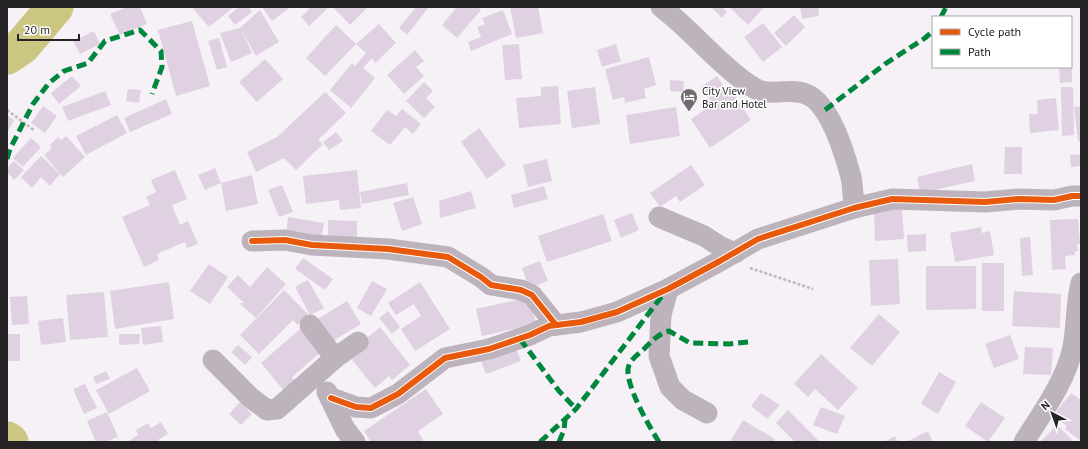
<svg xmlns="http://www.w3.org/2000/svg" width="1088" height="449" font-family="'PT Sans',sans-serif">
<rect width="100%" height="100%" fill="#f6f1f6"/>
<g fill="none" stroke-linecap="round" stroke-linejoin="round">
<g stroke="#ccc683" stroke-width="37">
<path d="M7,56L22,46L55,7"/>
<path d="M7,440L10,442"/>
</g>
</g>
<g fill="#dfd1e2">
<path d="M127,7H140L147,24L120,35L110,14Z"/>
<path d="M192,7H234L209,27Z"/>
<path d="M239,7H248L252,12L235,25L228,16Z"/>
<path d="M262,7H291L272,21Z"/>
<path d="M311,7H325L327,9L309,26L301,17Z"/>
<path d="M333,7H368L350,25Z"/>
<path d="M416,7L428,8L407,35L399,28Z"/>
<path d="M457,7H478L481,10L457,38L442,25Z"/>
<path d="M510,7H538L543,33L516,38Z"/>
<path d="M711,7H722L727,12L722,18Z"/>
<path d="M729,7H764L748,25Z"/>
<path d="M800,7H818L819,16L802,19Z"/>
<path d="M260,10L279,42L256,56L242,31L252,53L231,62L220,33L240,28Z"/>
<path d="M503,10L512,34L471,51L468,42L481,37L477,27L485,24L482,18Z"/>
<path d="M794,15L805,27L786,46L774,33Z"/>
<path d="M192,21L210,86L176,96L158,30Z"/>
<path d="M763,23L782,47L763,62L744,37Z"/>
<path d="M379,24L396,43L375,63L372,58L363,68L375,78L351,108L330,90L352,63L355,66L366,53L356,44Z"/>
<path d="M336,25L356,44L325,76L306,58Z"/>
<path d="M94,31L100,44L80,54L73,41Z"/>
<path d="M219,38L227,67L217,70L208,41Z"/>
<path d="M519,44L522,79L505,80L502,45Z"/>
<path d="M616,44L621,61L602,67L597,50Z"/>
<path d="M415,50L424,61L416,67L424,76L404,94L387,75Z"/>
<path d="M649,57L656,85L644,89L646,98L625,103L624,97L613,100L605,69Z"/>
<path d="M265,59L283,79L257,102L239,82Z"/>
<path d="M1059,67H1072V82L1060,83Z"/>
<path d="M72,76L81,86L59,104L51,93Z"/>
<path d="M717,76L727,91L730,89L751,120L710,148L691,119L713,104L701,87Z"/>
<path d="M670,80L684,81L683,92L670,91Z"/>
<path d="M424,82L433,91L426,98L435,107L424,118L406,101Z"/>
<path d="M558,86L561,124L519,128L516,98L541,96V87Z"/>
<path d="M595,87L600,124L572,128L567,91Z"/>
<path d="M1061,87H1073L1074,135L1062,136Z"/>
<path d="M128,89L141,90L139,103L126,101Z"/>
<path d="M105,91L111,105L68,121L62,107Z"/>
<path d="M325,92L346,113L318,140L323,144L296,170L284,158L256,172L247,152L277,137Z"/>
<path d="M1056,98L1059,130L1030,133L1029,114H1038L1037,100Z"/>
<path d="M166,99L172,114L130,132L124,118Z"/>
<path d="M43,106L57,116L45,133L31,123Z"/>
<path d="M1081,106V141H1078L1074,107Z"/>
<path d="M676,107L680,136L630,144L626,115Z"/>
<path d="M402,109L421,124L413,134L405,127L390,145L371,131L387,110L396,116Z"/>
<path d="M7,115L14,120L7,133Z"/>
<path d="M117,115L127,133L86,155L76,136Z"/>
<path d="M479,128L506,165L487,179L461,142Z"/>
<path d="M336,132L343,141L329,150L323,142Z"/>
<path d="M66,136L85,157L63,177L44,155L52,148L50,145L58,137L61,140Z"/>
<path d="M31,138L41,147L23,167L13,158Z"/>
<path d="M1005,147H1022V174H1004Z"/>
<path d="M1081,154V166L1071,167L1070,155Z"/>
<path d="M41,156L60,174L50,186L41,177L32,188L21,177Z"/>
<path d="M547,159L552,181L528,187L523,165Z"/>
<path d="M14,161L24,170L14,180L7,172V168Z"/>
<path d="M972,164L975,181L920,193L917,177Z"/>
<path d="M691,165L705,185L680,202L676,196L660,207L650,193Z"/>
<path d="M215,168L221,183L205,190L198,175Z"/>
<path d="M175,170L187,199L172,205L180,225L188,221L198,244L187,248L185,242L157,254L159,260L144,267L122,217L150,205L146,197L156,192L151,180Z"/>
<path d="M357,170L361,208L340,210L339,200L306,204L303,176Z"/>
<path d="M252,175L258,204L226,211L221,183Z"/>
<path d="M407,183L409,195L362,204L360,192Z"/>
<path d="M282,185L293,212L279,217L268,190Z"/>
<path d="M544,186L548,199L514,208L511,195Z"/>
<path d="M471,191L476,208L440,218L439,201Z"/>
<path d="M413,197L422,224L402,231L393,203Z"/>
<path d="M902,209L904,239L875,241L874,211Z"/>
<path d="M632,213L639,230L621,238L614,220Z"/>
<path d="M603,214L612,241L547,262L538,236Z"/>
<path d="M288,217L324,223L321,240L286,234Z"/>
<path d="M1078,219L1080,244H1077L1078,251L1075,252V255L1065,256L1066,269L1052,270L1050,220Z"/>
<path d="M328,220L357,221V238H328Z"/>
<path d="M981,227L982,233L990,231L994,255L955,262L950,233Z"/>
<path d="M926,234V251L908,252L907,235Z"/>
<path d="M1030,237L1033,275L1022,276L1020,238Z"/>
<path d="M303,258L333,279L325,290L295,269Z"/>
<path d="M898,259L900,304L871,306L869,260Z"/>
<path d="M540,261L548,281L529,288L522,268Z"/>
<rect x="982" y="263" width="22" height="48"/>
<path d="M209,264L228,277L210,304L190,291Z"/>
<path d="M926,266H976V309L926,310Z"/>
<path d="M267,267L286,284L256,318L239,303H244L227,287L238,275L250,287Z"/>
<path d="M308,280L324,308L310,315L295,287Z"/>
<path d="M372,281L387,289L371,316L357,308Z"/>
<path d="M169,282L174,319L115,329L110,291Z"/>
<path d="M420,282L450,329L415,351L401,329L421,316L414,304L396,315L388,303Z"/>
<path d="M284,290L308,314L297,325L293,320L259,354L240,335Z"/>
<path d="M1014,291L1061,294L1060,328L1012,326Z"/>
<path d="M104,292L108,337L70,340L66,295Z"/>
<path d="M27,296L29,324L12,325L10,297Z"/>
<path d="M530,297L536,324L482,336L476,309Z"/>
<path d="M347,301L361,324L329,343L316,320Z"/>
<path d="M388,311L400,327L392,334L379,318Z"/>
<path d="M879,314L900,332L872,366L850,348Z"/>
<path d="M63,318L66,342L41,345L38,321Z"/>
<path d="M161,326L163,342L143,345L141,328Z"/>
<path d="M380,327L410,365L392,380L389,376L375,388L352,360L365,349L361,343Z"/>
<path d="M301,328L322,351L292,377L296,382L285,392L261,363Z"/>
<rect x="8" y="334" width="12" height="27"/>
<path d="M119,334H140L139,344L119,345Z"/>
<path d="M1010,335L1019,359L994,368L985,344Z"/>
<path d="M238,345L252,357L245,365L231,352Z"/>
<path d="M515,346L521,361L486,374L480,359Z"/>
<path d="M1025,347L1053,348L1051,375L1023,374Z"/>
<path d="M821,354L858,388L838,410L815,389L808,397L794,384Z"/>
<path d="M137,368L150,391L109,414L96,390Z"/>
<path d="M106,371L110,379L96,384L93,377Z"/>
<path d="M939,372L956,382L938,414L921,404Z"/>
<path d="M85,384L97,408L84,414L73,389Z"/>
<path d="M426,389L443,414L418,431L423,440L420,442H371L364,431Z"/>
<path d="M761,393L780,405L767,419L751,406Z"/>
<path d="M1071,393L1081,400V441L1065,429L1067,426L1053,416Z"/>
<path d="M240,402L252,414L241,425L229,414Z"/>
<path d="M981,402L1005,418L988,442L965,426Z"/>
<path d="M821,407L845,416L837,434L813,425Z"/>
<path d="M788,410L820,442H795L776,423Z"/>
<path d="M107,412L118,437L105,442H96L87,421Z"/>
<path d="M743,420L775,439L773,442H730Z"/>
<path d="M161,422L168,434L158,440L159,442H129V441L138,435L136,430L148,423L151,428Z"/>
<path d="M1057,425L1074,442H1040Z"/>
<path d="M928,431L933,442H906Z"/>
<path d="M895,436L898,442H884Z"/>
</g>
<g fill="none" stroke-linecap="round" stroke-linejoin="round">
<g stroke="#bcb6bd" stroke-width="2.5" stroke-dasharray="3 2" stroke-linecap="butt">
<path d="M7,110L35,131"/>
<path d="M750,268L813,289"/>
</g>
<g stroke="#bcb3bd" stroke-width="21">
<path d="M661,7C692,30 716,62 748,84C751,86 757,90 761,91C773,95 792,88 806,94C830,103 845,155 851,177C853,187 853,198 854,208"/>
<path d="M659,217L704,236L721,247L735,253"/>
<path d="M252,241L285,240L312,245L388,249L448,257L481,277L491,285L521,290L532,295L556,325"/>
<path d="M668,289L661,315L659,356L670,387L683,400L707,413"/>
<path d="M310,325L335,358"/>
<path d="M213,360L251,398L267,410L277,409L335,358L358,342"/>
<path d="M327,392L345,429L355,442"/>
<path d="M331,398L356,407L371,408L398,394L445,358L489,349L530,335L549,326L581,322L617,312L668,289L720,261L758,239L854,208L892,199L985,202L1019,199L1054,200L1072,196H1081"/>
<path d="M1024,442C1042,413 1066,381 1073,347C1077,325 1076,303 1081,283"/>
</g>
<g stroke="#00873e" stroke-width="5" stroke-dasharray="10 5" stroke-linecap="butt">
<path d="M941,17L946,7"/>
<path d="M825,110L885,64L925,38L933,31"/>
<path d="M7,159L10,149L33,104L49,83L64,71L88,63L105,41L140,30L161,51L162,67L152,94"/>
<path d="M520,339L559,391L576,409"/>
<path d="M540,442L576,409L665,292"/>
<path d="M559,442L564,430L565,420"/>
<path d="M659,442C650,428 622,380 629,365C631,359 640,353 644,349C652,341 658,334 669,331L690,343L729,344L748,342"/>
</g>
<g stroke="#fff" stroke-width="8">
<g id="cycleway">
<path d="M252,241L285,240L312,245L388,249L448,257L481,277L491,285L521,290L532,295L556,325"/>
<path d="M331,398L356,407L371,408L398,394L445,358L489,349L530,335L549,326L581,322L617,312L668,289L720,261L758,239L854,208L892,199L985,202L1019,199L1054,200L1072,196H1081"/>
</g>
</g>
<use href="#cycleway" stroke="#e8590c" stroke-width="6"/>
</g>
<defs>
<g id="hotel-pin" transform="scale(0.9)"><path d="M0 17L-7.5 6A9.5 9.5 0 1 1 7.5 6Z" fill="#6f6b6f" stroke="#fff"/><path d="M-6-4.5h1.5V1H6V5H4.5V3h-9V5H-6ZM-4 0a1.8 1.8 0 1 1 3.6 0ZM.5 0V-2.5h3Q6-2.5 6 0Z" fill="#fff"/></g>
</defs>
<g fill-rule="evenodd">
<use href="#hotel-pin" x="689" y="97"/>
</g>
<g text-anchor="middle" stroke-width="3" stroke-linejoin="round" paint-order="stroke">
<g font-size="11" fill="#262327" stroke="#fff" text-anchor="start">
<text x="702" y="95">City View<tspan x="702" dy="13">Bar and Hotel</tspan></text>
</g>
</g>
<rect width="1088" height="449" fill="none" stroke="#262327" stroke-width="16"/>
<rect x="932" y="16" width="140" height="52" fill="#ffffff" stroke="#a8a7a9"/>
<rect x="940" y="29" width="20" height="6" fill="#e8590c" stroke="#a8a7a9"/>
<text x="968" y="36" font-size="12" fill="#262327">Cycle path</text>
<rect x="940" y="49" width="20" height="6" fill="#00873e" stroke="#a8a7a9"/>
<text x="968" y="56" font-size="12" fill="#262327">Path</text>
<g transform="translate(1052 413) rotate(319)" stroke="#ffffff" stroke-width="3" paint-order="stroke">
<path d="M0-3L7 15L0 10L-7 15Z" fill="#262327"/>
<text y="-6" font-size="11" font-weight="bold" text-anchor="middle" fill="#262327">N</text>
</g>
<path d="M18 34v6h61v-6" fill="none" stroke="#262327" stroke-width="2"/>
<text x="24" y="34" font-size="12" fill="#262327" stroke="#ffffff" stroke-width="3" paint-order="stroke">20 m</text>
</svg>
